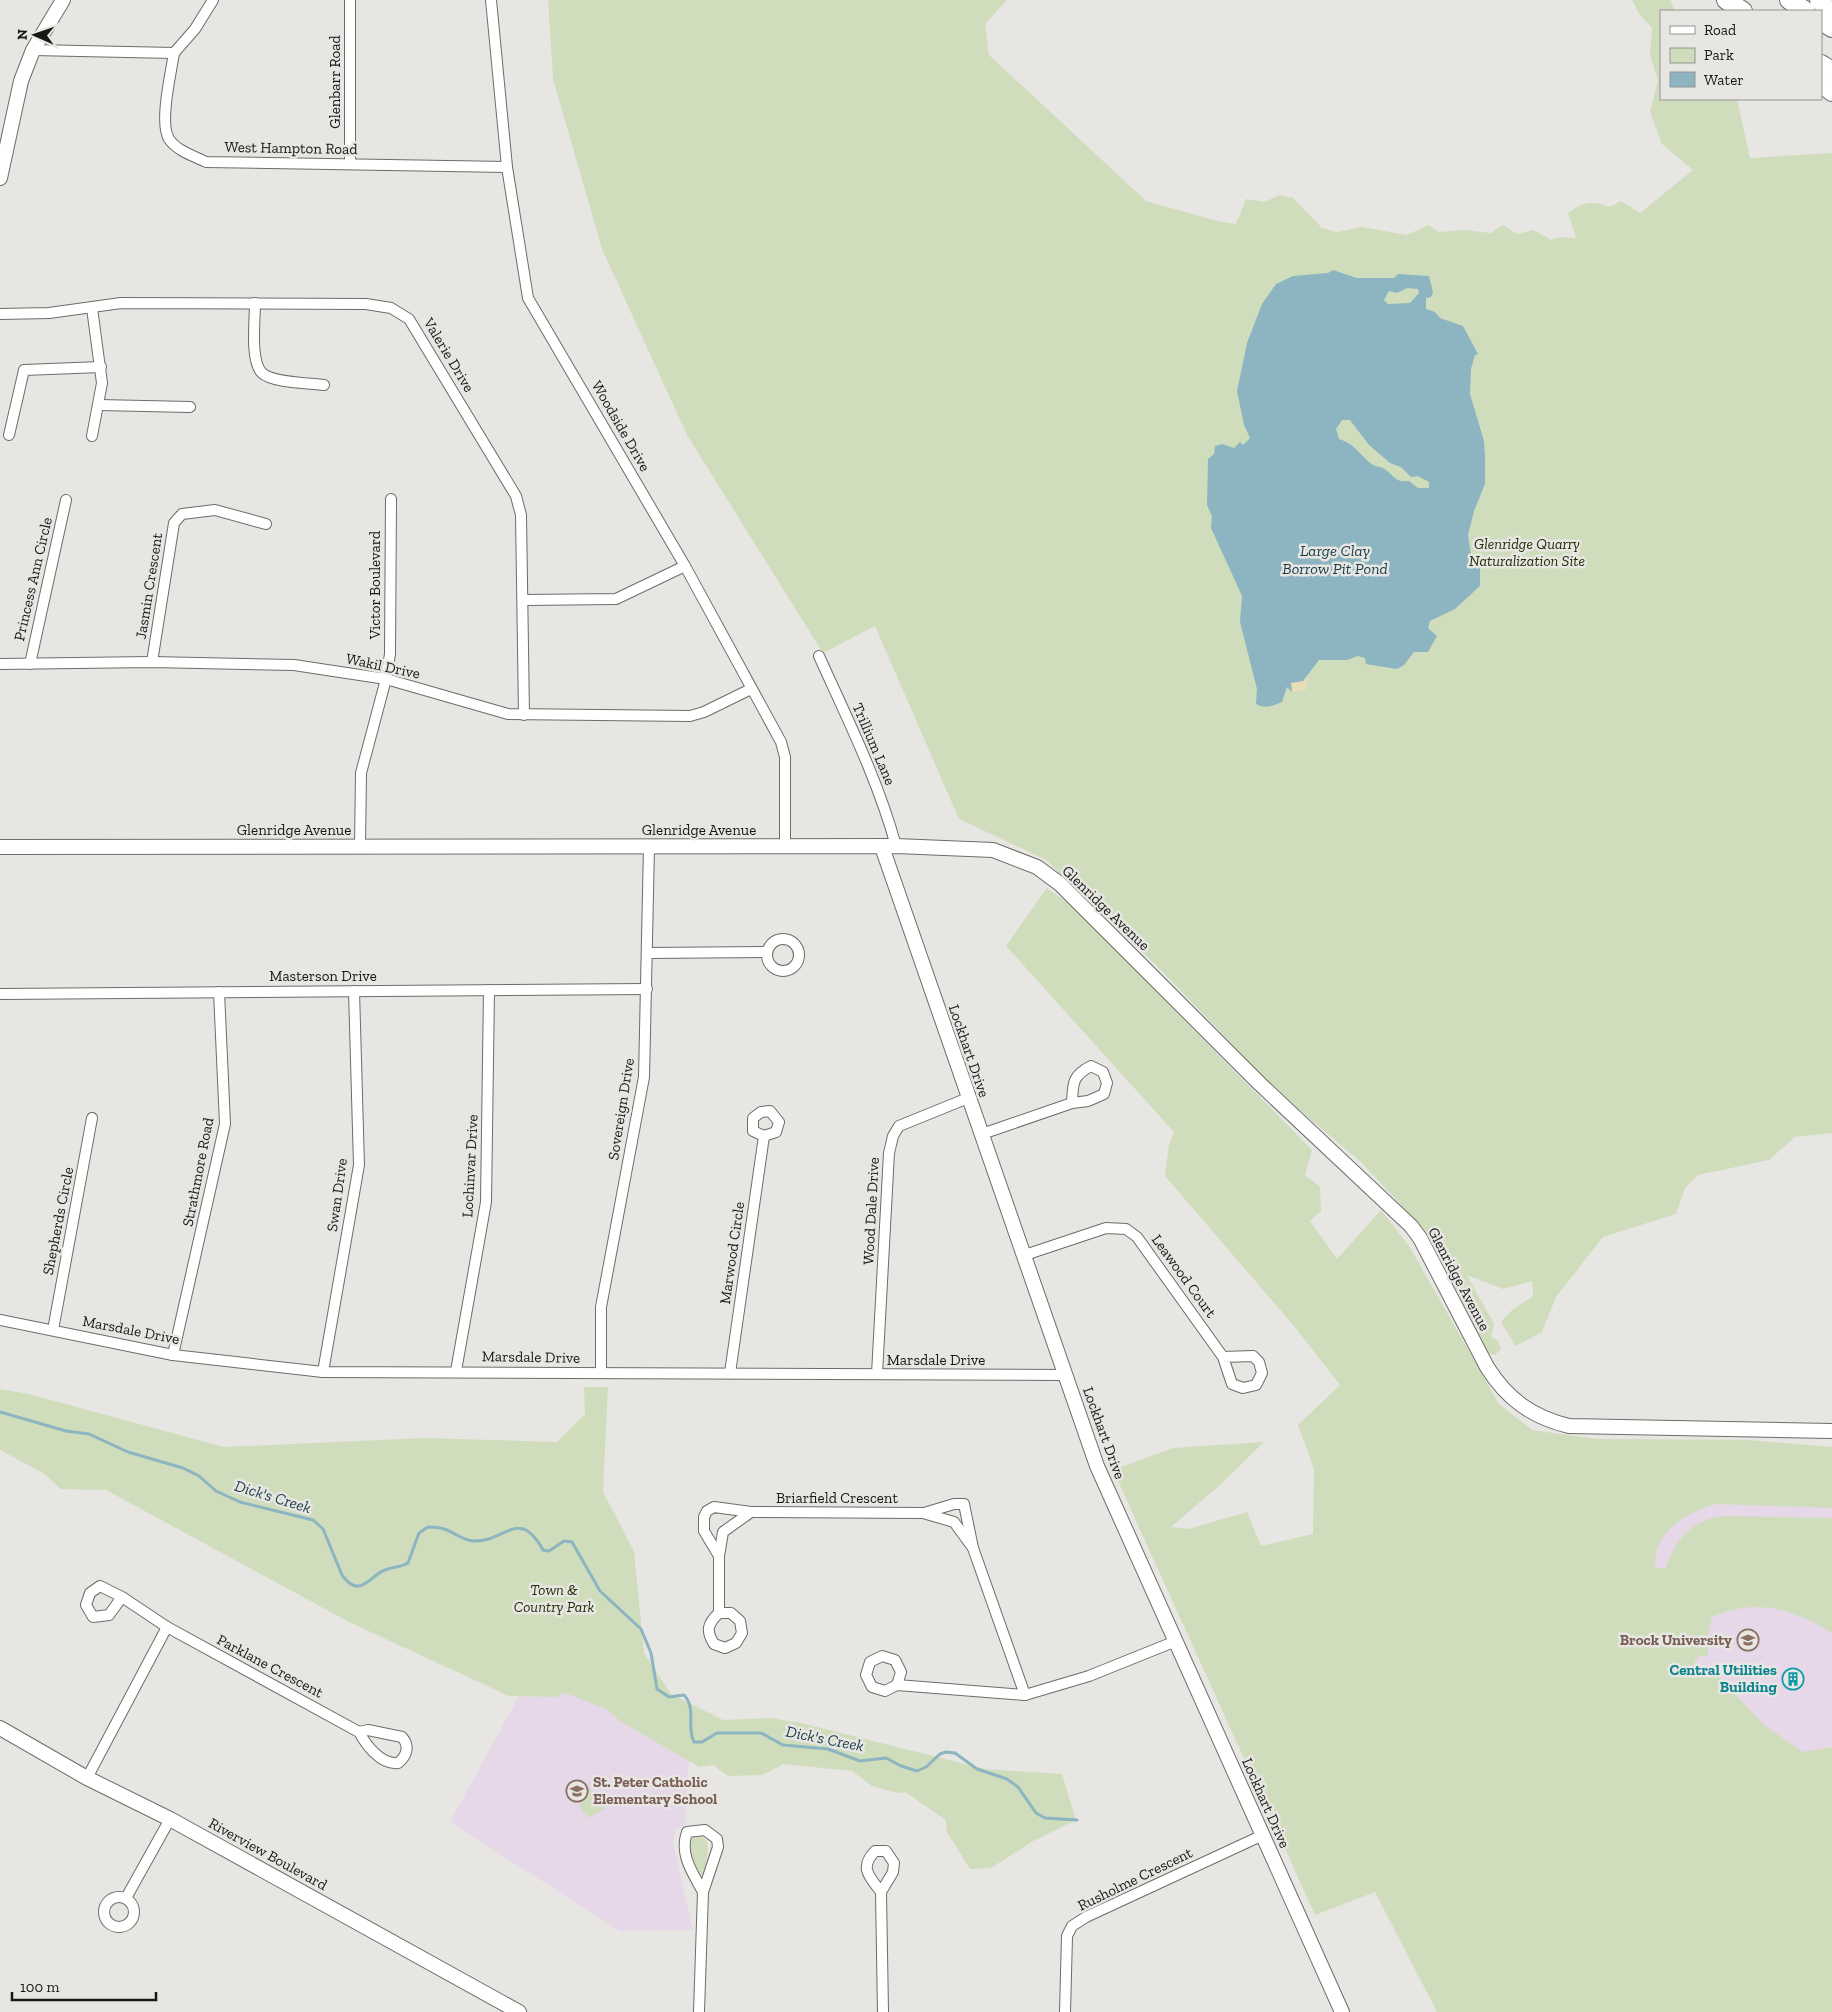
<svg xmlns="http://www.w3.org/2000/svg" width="1832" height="2012" font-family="'Zilla Slab',serif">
<rect width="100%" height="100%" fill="#e7e6e3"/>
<g fill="#e6d7e9">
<path d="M1676,1444L1832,1448V1801L1677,1669L1646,1552Z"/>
<path d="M566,1692L588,1693L689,1761L685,1826L675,1829L673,1843L693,1930L620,1931L450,1822L519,1696L555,1697Z"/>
</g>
<g fill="#d0ddbc">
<path d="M548,0H1007L985,24L989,55L1146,201L1217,221L1236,224L1246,199L1265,202L1279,195L1293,198L1322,228L1337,232L1361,227L1407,235L1428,225L1438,232L1464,230L1491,233L1503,225L1517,234L1533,230L1552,240L1559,237L1576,238L1568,213C1585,201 1591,200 1610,207L1621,201L1640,213L1693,170L1662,144L1650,112L1658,80L1650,55L1652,28L1639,14L1632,0H1670L1675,11H1661V99H1737L1750,158L1832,153V1133L1795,1137L1769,1160L1698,1175L1685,1188L1676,1214L1603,1237L1556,1297L1542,1332L1516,1346L1501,1322L1512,1310L1533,1296L1532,1281L1503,1289L1467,1275L1494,1324L1491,1337L1498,1341L1501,1349L1495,1355L1486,1353L1450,1285L1426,1232L1362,1163L1276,1090L1156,965L1046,860L959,819L875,626L823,653L687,435L602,249L553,79Z"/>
<path d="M1047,888L1071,905L1312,1150L1305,1175L1320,1187L1321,1211L1310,1221L1337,1259L1381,1210L1409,1246L1499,1404L1532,1430L1597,1439L1748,1440L1832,1447V1508L1717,1504C1693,1510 1668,1523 1657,1548C1655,1553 1656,1562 1655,1568H1666C1676,1539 1689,1522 1721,1516L1832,1518V1633C1792,1609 1757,1597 1712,1617L1708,1635V1656H1699L1693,1665L1716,1674L1763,1724L1803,1752L1832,1747V2012H1437L1375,1892L1315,1915L1113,1470L1173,1448L1264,1442L1221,1484L1171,1527L1188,1529L1247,1512L1261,1546L1313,1534L1314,1469L1298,1425L1340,1385L1294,1326L1165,1176L1169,1145L1174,1132L1006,946Z"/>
<path d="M584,1387H608L603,1492L634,1551L644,1653L671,1694L723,1720L770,1718L801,1723L985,1769L1062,1774L1076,1820L1035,1840L991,1868L970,1869L947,1832L946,1820L905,1792L898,1793L872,1786L852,1771L784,1764L762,1775L728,1776L713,1765L699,1767L620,1721L606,1709L565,1693L556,1697L509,1696L349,1622L106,1490L61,1489L43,1473L0,1450V1389L29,1394L224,1447L424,1438L557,1442L585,1414Z"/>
<path d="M589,1788L605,1808L589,1818L579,1807Z"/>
<path d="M696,1836L706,1839C710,1847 706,1874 698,1878L687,1847L689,1840Z"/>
</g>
<path fill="#e7ddb8" d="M1308,676L1306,690L1292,692L1291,683L1303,681Z"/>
<path fill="#8cb5c1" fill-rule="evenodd" d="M1333,270L1357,278H1394L1398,274L1429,276L1433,292L1431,297L1426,298V309L1435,312L1440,318L1463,326L1478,354L1475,355L1471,369L1470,394L1484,441L1485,455V484L1474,511L1468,535L1472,562L1480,568V586L1455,609L1430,621L1428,628L1437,636L1428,652H1414L1404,665L1397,669L1366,664L1365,658L1358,656L1347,660H1319L1303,681L1291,683L1292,692L1287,687L1282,702C1273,706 1265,709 1256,704L1257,689L1240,622L1242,596L1211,528L1212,516L1207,505L1208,459L1214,454L1215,446L1222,444L1234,448L1240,442L1243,445L1250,438L1244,425L1237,391L1247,343L1262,304L1276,284L1293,276L1328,273ZM1407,288L1418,289L1419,293L1410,303L1388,304L1384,300L1389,291L1397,293ZM1342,420H1350L1369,445L1390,463L1401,467L1411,477L1418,476L1429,482V488H1418L1409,481C1395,482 1396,478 1386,470C1382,466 1373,467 1369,462C1358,452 1353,443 1339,439L1336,429Z"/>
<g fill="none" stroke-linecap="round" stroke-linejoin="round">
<path stroke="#8cb5c1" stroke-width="3" d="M0,1412L66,1431L89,1434L128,1452L183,1468L199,1476L216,1491L240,1502L313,1520L323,1529L342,1575C360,1600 369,1576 385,1570C393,1567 401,1567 408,1563L419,1533L428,1527C433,1527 439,1527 444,1529C454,1532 462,1540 473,1541C505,1543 519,1506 543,1550L549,1551L564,1541L572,1542L600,1591L641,1629L651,1653L657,1689L669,1697L684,1695C697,1709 686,1727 694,1742H702L717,1733H761L783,1745L828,1749L860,1761L886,1758L901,1766L917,1771L926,1767L940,1754L946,1752L955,1753L977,1769L1007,1779L1018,1787L1036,1813L1045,1818L1077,1820"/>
<g stroke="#6c6c69" stroke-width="12">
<g id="street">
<path d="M491,0L507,167L528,298L685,566L781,742L785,757V846"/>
<path d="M33,50L174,53"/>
<path d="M174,53C171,73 159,123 169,139C177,151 194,156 206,162L507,167"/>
<path d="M174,53L195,29L213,0"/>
<path d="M350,164V0"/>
<path d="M255,303C255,321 250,361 262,373C273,383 309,383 324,385"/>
<path d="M92,308L102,383L92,436"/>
<path d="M0,314L49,313L121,303L366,304L391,308L409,319L516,496L521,515L524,715"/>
<path d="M99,405L190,407"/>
<path d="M9,435L24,370L101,367"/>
<path d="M523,600L616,599L685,566"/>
<path d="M819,656C847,718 878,780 896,846"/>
<path d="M152,662L174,523L182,514L215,510L266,524"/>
<path d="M0,664L152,662L294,665L386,679L508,714L690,716L704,712L751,689"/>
<path d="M30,664L66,500"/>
<path d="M360,846L361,773L386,679L390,654L391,499"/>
<circle cx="783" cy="955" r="16"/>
<path d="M648,953L767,952"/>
<path d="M0,994L647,989"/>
<path d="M982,1134L1072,1103L1088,1101L1104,1094L1107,1083L1103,1072L1091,1066C1072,1076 1073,1083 1072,1103"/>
<path d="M1025,1255L1106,1228L1126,1229L1137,1237L1223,1357L1232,1384L1243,1388L1256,1385L1262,1373L1259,1362L1253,1356L1223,1357"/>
<path d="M0,1320L173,1355L323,1372L1066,1375"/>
<path d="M53,1330L92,1118"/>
<path d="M173,1355L225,1124L219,992"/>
<path d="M456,1371L486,1202L489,990"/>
<path d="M323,1372L359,1165L354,991"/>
<path d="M601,1373V1307L644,1077L649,847"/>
<path d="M730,1373L764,1136L753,1131V1118L761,1112L770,1111L779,1122L776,1132L764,1136"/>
<path d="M877,1374L889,1153L893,1136L899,1126L968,1098"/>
<path d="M924,1513L954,1504H964L973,1548L1025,1695"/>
<path d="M719,1556L704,1531V1517L707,1511L714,1507L751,1512L923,1513L954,1522L973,1548"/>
<path d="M122,1597L109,1615L93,1617L86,1605L90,1593L100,1586L122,1597L167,1627L359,1732C366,1745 381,1765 398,1763C407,1756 410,1746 402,1737L368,1730L359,1732"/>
<path d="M719,1613H731L740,1621L742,1633L736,1643L725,1648L714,1644C706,1631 707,1624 719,1613V1556L723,1532L751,1512"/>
<path d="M897,1685L901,1672L895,1660L882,1656L870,1662L866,1675L872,1687L885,1691L897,1685L1025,1695L1089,1676L1176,1641"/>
<path d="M87,1778L167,1627"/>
<path d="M881,1892C869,1876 859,1868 875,1851H886L894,1863L893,1872L881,1892L883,2012"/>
<circle cx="119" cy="1912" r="15"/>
<path d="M126,1898L170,1819"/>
<path d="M699,2012L703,1892L718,1847L717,1839L705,1830L687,1832C679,1855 693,1873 703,1892"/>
<path d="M1065,2012L1067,1936L1072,1926L1086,1917L1263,1835"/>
</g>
</g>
<g stroke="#6c6c69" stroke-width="16">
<g id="secondary">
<path d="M0,178L21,81L33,50L63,0"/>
<path d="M0,847L896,846L993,850L1037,867L1060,884L1260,1084L1411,1226L1420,1238L1487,1367C1507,1399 1532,1417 1569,1426L1832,1431"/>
<path d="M882,847L1097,1466L1342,2012"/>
<path d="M0,1728L87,1778L170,1819L519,2012"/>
</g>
</g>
<g stroke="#6c6c69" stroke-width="20">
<g id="highway">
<path d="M1726,0L1743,11"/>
<path d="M1789,0L1806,11"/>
<path d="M1819,0L1832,14"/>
<path d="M1821,21L1832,28"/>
<path d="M1821,64L1832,71"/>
<path d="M1821,83L1832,92"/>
</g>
</g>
<use href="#street" stroke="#fff" stroke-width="10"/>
<use href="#secondary" stroke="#fff" stroke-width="14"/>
<use href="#highway" stroke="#fff" stroke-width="18"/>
</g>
<defs>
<g id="university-ring" transform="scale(1.125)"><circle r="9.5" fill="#e7e6e3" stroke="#8d6e63" stroke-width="1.5"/><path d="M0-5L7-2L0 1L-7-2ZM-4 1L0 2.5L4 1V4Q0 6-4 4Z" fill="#8d6e63"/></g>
<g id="building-ring" transform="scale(1.125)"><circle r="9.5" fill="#e7e6e3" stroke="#0f9aa8" stroke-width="1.5"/><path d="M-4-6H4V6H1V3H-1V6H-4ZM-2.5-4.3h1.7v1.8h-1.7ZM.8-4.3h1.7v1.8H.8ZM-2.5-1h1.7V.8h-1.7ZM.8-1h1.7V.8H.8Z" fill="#0f9aa8"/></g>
<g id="school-ring" transform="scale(1.125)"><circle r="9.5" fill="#e7e6e3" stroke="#8d6e63" stroke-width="1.5"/><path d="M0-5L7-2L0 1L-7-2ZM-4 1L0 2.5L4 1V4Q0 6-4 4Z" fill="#8d6e63"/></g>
</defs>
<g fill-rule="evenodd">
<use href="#university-ring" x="1748" y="1640"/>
<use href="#building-ring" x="1793" y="1679"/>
<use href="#school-ring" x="577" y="1791"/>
</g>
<g text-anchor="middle" stroke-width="5" stroke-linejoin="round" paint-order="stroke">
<g font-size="15" fill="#171715" stroke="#e7e6e3">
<text transform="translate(335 82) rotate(-90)" y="5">Glenbarr Road</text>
<text transform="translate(291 148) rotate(1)" y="5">West Hampton Road</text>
<text transform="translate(449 355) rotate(59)" y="5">Valerie Drive</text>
<text transform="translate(621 426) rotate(60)" y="5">Woodside Drive</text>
<text transform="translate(33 579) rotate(-77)" y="5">Princess Ann Circle</text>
<text transform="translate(375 585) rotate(-90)" y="5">Victor Boulevard</text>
<text transform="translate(149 586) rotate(-81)" y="5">Jasmin Crescent</text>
<text transform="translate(383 666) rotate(12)" y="5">Wakil Drive</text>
<text transform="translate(874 744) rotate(67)" y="5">Trillium Lane</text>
<text x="294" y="835">Glenridge Avenue</text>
<text x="699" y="835">Glenridge Avenue</text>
<text transform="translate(1106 908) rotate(44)" y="5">Glenridge Avenue</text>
<text x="323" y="981">Masterson Drive</text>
<text transform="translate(969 1051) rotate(71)" y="5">Lockhart Drive</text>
<text transform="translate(621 1109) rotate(-81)" y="5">Sovereign Drive</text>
<text transform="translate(470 1166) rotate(-87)" y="5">Lochinvar Drive</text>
<text transform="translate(198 1172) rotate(-79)" y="5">Strathmore Road</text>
<text transform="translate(337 1195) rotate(-82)" y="5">Swan Drive</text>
<text transform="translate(871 1211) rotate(-87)" y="5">Wood Dale Drive</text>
<text transform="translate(58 1221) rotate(-79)" y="5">Shepherds Circle</text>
<text transform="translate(732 1253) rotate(-82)" y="5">Marwood Circle</text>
<text transform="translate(1184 1276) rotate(54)" y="5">Leawood Court</text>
<text transform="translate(1459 1279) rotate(62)" y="5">Glenridge Avenue</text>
<text transform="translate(131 1330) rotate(11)" y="5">Marsdale Drive</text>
<text transform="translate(531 1357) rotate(1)" y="5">Marsdale Drive</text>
<text x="936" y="1365">Marsdale Drive</text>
<text transform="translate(1104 1433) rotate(70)" y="5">Lockhart Drive</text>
<text x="837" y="1503">Briarfield Crescent</text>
<text transform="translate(270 1666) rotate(28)" y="5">Parklane Crescent</text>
<text transform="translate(1266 1803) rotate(66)" y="5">Lockhart Drive</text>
<text transform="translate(268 1854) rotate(29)" y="5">Riverview Boulevard</text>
<text transform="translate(1135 1879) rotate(-26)" y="5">Rusholme Crescent</text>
</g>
<g font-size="15" font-style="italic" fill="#222e06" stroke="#e7e6e3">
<text x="1527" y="549">Glenridge Quarry<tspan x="1527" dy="17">Naturalization Site</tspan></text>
<text x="554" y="1595">Town &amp;<tspan x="554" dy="17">Country Park</tspan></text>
</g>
<g font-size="15" font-weight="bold" fill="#785e54" stroke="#e7e6e3" text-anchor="end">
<text x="1732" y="1645">Brock University</text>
<text x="593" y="1787" text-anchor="start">St. Peter Catholic<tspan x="593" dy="17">Elementary School</tspan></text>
</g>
<g font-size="15" font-weight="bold" fill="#0d838f" stroke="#e7e6e3" text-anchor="end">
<text x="1777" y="1675">Central Utilities<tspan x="1777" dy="17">Building</tspan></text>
</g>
<g font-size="16" font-style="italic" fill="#163c46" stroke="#e7e6e3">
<text x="1335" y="556">Large Clay<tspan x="1335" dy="18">Borrow Pit Pond</tspan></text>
<text transform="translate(273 1496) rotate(17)" y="6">Dick's Creek</text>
<text transform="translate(825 1738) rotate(11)" y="6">Dick's Creek</text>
</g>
</g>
<rect x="1660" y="10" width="162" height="90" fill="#e7e6e3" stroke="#949391"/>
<rect x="1670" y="26" width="25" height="8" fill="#ffffff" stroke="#949391"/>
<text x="1704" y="35" font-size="15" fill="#171715">Road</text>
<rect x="1670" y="48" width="25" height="15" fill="#d0ddbc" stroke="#949391"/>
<text x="1704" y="60" font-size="15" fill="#171715">Park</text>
<rect x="1670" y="72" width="25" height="15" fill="#8cb5c1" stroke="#949391"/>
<text x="1704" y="85" font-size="15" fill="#171715">Water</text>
<g transform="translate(35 35) rotate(272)" stroke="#e7e6e3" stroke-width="4" paint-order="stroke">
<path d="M0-4L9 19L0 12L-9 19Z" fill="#171715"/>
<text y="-8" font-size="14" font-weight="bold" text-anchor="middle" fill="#171715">N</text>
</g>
<path d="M12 1992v8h144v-8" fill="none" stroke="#171715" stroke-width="2.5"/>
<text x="20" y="1992" font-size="15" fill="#171715" stroke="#e7e6e3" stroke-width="4" paint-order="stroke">100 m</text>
</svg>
